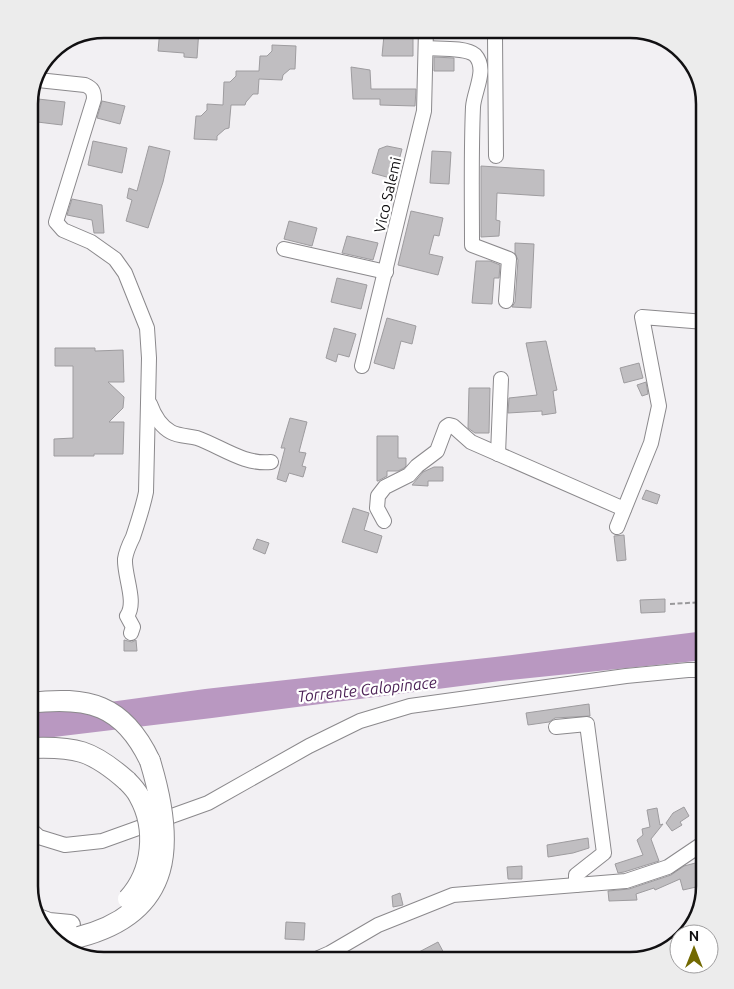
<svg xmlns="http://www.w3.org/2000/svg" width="734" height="989" font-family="Ubuntu,sans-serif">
<rect width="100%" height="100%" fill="#f2f0f3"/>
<path fill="#b998c1" d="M705,631V660L500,681L212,718L29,740V713L205,689L495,657Z"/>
<g fill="#c0bec1" stroke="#9e9c9f">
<path d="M160,29H199L197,58L184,57V53L158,51Z"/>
<path d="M398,29H413V56H382L384,35L398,34Z"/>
<path d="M272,45L296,46L295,69H290L283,75L282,80L259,79L258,94H253L246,102L245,105H231L229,128L225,129L217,136V140L194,139L196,116H201L207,110V104L223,105L224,82H230L236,76V71H259L260,56H267L272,51Z"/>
<path d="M434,57L454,58V71H434Z"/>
<path d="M351,67L370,70L371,89H416L415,106L380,105V99H353Z"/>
<path d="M29,98L65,102L62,125L29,121Z"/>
<path d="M102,101L125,106L120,124L97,118Z"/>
<path d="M93,141L127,148L122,173L88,165Z"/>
<path d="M149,146L170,151L163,182L148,228L126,221L132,200L127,198L129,188L137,191Z"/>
<path d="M387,146L402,149L394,179L372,173L379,149Z"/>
<path d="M432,151L451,152L449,184L430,183Z"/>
<path d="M481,166L544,170V196L497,193L496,220L500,221L499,236L481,237Z"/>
<path d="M72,199L102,205L104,233H94L92,220L67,215Z"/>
<path d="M411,211L443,218L439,236L434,235L429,254L443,257L438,275L398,265Z"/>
<path d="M289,221L317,228L312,246L284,239Z"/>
<path d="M347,236L378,243L373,260L342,253Z"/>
<path d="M515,243L534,244L531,308L512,307L515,302L518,260L515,253Z"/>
<path d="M476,261H490L500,265L499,278H494L492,304L472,303Z"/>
<path d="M337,278L367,285L361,309L331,302Z"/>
<path d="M387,318L416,326L412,344L401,341L394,369L374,363Z"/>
<path d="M334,328L356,334L349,357L338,354L336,362L326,358Z"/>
<path d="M546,341L557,390L553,391L556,413L542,415V411L508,413L509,398L537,395L526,343Z"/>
<path d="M55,348H95V351L123,350L124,382H108L124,397L123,408L109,422H124L123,454H94V456H54V439L73,438V366H55Z"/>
<path d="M639,363L643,378L624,383L620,368Z"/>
<path d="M646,382L648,394L642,396L637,385Z"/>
<path d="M469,388H490L489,433H475L468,428Z"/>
<path d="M290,418L307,422L299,452L306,453L302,466L306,467L303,477L289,473L286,482L277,479L285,448H281Z"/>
<path d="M377,436H398V458H406V466L404,468L398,471H387V476L378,481H377Z"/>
<path d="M434,467H443V481H428V486L412,485L423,472Z"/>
<path d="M646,490L660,495L657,504L642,499Z"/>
<path d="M353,508L369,513L364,530L382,536L377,553L342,542Z"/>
<path d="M624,535L626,560L617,561L614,536Z"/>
<path d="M257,539L269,543L265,554L253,549Z"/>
<path d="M665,599V612L641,613L640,600Z"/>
<path d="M124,640L132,642L136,640L137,651H124Z"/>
<path d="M589,704L590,716L555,718L549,722L528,725L526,713Z"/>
<path d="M684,807L689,816L680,822L682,825L672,831L666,823L673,813Z"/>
<path d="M657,808L660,825L663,824L651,839L659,861L624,872L618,873L615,864L643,855L637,840L643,835L642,829L650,827L647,810Z"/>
<path d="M588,838L589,848L573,853L548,857L547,845Z"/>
<path d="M703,861L705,871V885L683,890L680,879L655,890L654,888L636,894L637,900L609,901L608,891L629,889L671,875L684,866Z"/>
<path d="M522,866V879H508L507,867Z"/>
<path d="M400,893L403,905L393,907L392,896Z"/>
<path d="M286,922L305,923L304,940L285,939Z"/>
<path d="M438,942L446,957L439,960H415L419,952Z"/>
</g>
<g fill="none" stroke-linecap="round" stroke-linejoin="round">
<g stroke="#8b898c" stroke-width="16">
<g id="minor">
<path d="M494,29L495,36L496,156"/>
<path d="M426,48C438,49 466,47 475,55C488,69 474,91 473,107C471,153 472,199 472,245L509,259L506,301"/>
<path d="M38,80L85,85C92,88 94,91 94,99L56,222L63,230L91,242L115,259L125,273L147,328L149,358L146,492C143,507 138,522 133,537C130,543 126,552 125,559C124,576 137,602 127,616L133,627L131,633"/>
<path d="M284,249L386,272"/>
<path d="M362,366L424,111L426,29"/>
<path d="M150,404C154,415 160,426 171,432C178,436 189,436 197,438C222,447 244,465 271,462"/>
<path d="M498,454L501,379"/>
<path d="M384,521L377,508L378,496L385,487L409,475L417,466L437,451L446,427L449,425L453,426L471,442L624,509"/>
<path d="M617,527L651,443L659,406L642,317L705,322"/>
<path d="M556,727L587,724L604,853L576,875V885"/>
<path d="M29,828L39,837L65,845L102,841L208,803L309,746L360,721L410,706L626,676L688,670H705"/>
<path d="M314,960L330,953L378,925L453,895L626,881L668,867L705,842"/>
</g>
</g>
<g stroke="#8b898c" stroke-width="22">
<g id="highway">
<path d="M29,703C88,696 123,704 150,761"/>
<path d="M29,748C75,746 92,750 127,781"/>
<path d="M38,919L49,923L70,925"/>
<path d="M56,941L79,937"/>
</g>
</g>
<path stroke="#9a999b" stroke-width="2" stroke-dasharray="5 2.5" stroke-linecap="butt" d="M670,604L705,602"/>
<use href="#minor" stroke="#fff" stroke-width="14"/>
<use href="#highway" stroke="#fff" stroke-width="20"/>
<g stroke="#8b898c" stroke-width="22" stroke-linecap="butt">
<g id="highway-bridge">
<path d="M127,781C131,785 136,790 139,796C157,828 153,872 128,899"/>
<path d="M79,937C175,912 175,843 150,761"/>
</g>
</g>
<use href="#highway-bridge" stroke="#fff" stroke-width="20"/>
</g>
<g text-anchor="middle" stroke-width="4.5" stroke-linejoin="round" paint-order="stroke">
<g font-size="15" fill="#111012" stroke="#fff">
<text transform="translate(388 195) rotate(-77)" y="5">Vico Salemi</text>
</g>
<g font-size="16" font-style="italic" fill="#4d2357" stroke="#fff">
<text transform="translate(367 689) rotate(-6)" y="6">Torrente Calopinace</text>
</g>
</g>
<path d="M0 0H734V989H0ZM104 38H630A66 66 0 0 1 696 104V886A66 66 0 0 1 630 952H104A66 66 0 0 1 38 886V104A66 66 0 0 1 104 38Z" fill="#ececec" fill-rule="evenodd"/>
<path fill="none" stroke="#111012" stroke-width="2.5" d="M104 38H630A66 66 0 0 1 696 104V886A66 66 0 0 1 630 952H104A66 66 0 0 1 38 886V104A66 66 0 0 1 104 38Z"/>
<g transform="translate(694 949)"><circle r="24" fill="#ffffff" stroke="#a09fa0"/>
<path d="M0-4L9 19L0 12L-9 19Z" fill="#726901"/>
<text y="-8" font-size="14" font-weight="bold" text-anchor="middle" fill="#111012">N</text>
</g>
</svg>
